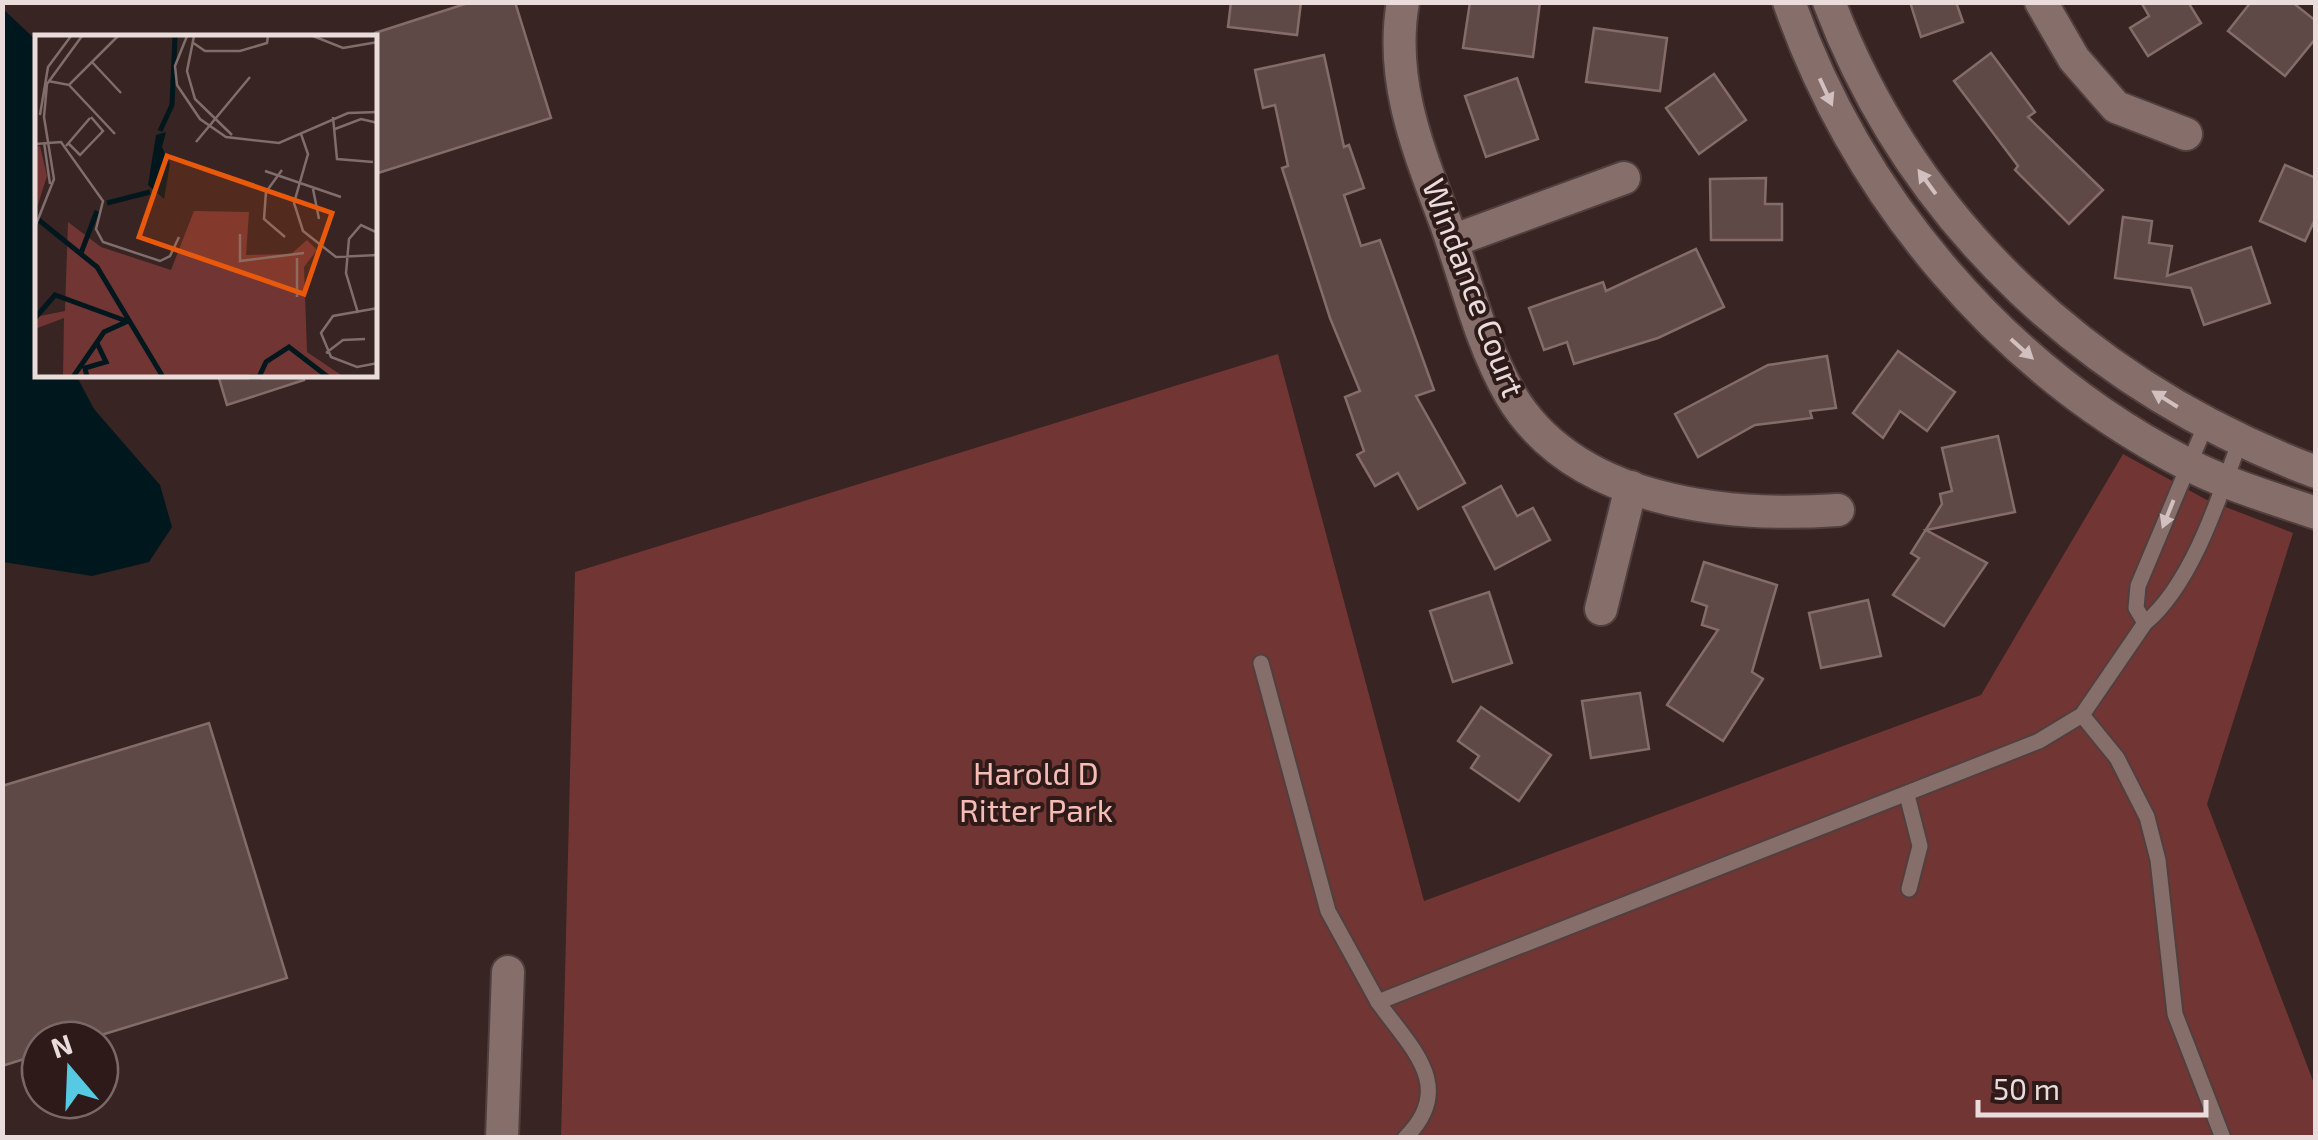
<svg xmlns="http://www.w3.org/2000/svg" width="2318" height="1140" font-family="'Exo 2',sans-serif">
<rect width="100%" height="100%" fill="#382422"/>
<path fill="#713633" d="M1278,354L1424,901L1981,695L2123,454L2205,499L2293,533L2207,804L2315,1086V1137L561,1138L575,572Z"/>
<path fill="#00181d" d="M2,8L37,41L38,375H76L94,409L160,485L172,527L149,562L92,576L3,562Z"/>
<g fill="#5f4946" stroke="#846c69" stroke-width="2.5">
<path d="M471,2H515L551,118L375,174V33Z"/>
<path d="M1231,2H1301L1297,35L1228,27Z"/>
<path d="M1470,2H1540L1533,57L1463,48Z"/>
<path d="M1910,2H1956L1963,22L1921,37Z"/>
<path d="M2141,2H2188L2201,23L2148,56L2130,28L2149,16Z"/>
<path d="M2251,2H2292L2316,21V38L2285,76L2228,31Z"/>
<path d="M1594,28L1667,38L1660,91L1586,82Z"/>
<path d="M1991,53L2035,112L2028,117L2103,190L2069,224L2015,170L2018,166L1954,81Z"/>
<path d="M1324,55L1344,147L1349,145L1364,188L1344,195L1361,246L1380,240L1434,390L1416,396L1465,483L1418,509L1398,473L1375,486L1357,455L1364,451L1345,397L1360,391L1330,318L1282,168L1288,166L1275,105L1263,108L1255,70Z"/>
<path d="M1714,74L1746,120L1699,154L1666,108Z"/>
<path d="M1517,78L1538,139L1486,157L1465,96Z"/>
<path d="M2285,165L2316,178V217L2305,241L2260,221Z"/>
<path d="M1766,178L1765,204H1782V240H1711L1710,179Z"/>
<path d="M2123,217L2152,221L2149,243L2172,246L2167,276L2251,247L2270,303L2204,325L2191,288L2115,278Z"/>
<path d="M1696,249L1724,307L1658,338L1574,364L1567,342L1544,350L1529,308L1603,282L1606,291Z"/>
<path d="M1898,351L1955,392L1927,431L1900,411L1883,438L1853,413Z"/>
<path d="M1827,356L1836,408L1810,411L1812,418L1755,425L1698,457L1675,414L1768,365Z"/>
<path d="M218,375H304V380L227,405Z"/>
<path d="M1998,436L2015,512L1926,530L1987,563L1944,626L1893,595L1919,558L1911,553L1942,504L1940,494L1952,491L1942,448Z"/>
<path d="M1501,486L1517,516L1533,508L1550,540L1495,569L1463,507Z"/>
<path d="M1704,562L1777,585L1752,672L1763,679L1723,741L1667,705L1718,630L1702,625L1707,606L1692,601Z"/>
<path d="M1489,592L1512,663L1453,682L1430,611Z"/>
<path d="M1868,600L1881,656L1821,668L1809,613Z"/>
<path d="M1640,693L1649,749L1591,758L1582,701Z"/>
<path d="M1481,707L1551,755L1519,801L1471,768L1479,756L1458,741Z"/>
<path d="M209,723L287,978L85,1040H40V1054L2,1066V786Z"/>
</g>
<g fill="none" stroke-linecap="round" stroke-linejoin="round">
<g stroke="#503f3e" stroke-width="19">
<g id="service">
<path d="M2206,424L2138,586L2136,608L2145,623C2191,585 2219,499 2239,443"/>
<path d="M1261,663L1328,911L1378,1002L2039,741L2082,715L2145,623"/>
<path d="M2082,715L2117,758L2147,817L2158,860L2175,1014L2223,1138"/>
<path d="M1907,795L1920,846L1909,889"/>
<path d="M1378,1002C1411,1048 1457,1087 1405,1138"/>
</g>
</g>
<g stroke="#503f3e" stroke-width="36">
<g id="minor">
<path d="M1403,2C1389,81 1419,151 1446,224C1466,280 1480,342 1510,394C1573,502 1725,518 1838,510"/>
<path d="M1789,2C1858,198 2002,369 2187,464C2227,485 2273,498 2316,513"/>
<path d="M1829,2C1914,226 2094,389 2316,472"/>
<path d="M2041,2L2074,59L2116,107L2186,134"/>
<path d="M1452,241L1624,178"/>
<path d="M1601,609L1631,487"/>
<path d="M502,1138L508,972"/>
</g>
</g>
<use href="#service" stroke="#866e6b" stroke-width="15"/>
<use href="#minor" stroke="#866e6b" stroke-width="32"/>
</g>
<defs><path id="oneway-solid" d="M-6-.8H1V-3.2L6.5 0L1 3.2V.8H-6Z" transform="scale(2.5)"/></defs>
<g fill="#d1c0bf">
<use href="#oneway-solid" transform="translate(1826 92) rotate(65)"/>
<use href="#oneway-solid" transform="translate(1927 182) rotate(-126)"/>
<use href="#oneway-solid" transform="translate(2022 349) rotate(42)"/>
<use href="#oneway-solid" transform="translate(2165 399) rotate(-148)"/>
<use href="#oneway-solid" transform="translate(2168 514) rotate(112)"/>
</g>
<g text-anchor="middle" stroke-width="8" stroke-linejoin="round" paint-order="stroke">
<g font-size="32" fill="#eadcdb" stroke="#2e1b19">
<text transform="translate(1473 288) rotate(69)" y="11">Windance Court</text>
</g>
<g font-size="32" fill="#f6bbb5" stroke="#2e1b19">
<text x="1036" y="785">Harold D<tspan x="1036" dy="37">Ritter Park</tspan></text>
</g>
</g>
<g transform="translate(35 35)">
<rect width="342" height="342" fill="#382422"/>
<path d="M5,111L12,141L0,179V112ZM159,176L214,177L211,220L256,219L272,205L282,215L269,232L272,317L309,342H28L29,283L0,294V282L30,276L33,187L66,212L136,235Z" fill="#713633"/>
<path d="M131,97L127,112L135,129L129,164L113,150L121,100Z" fill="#00181d"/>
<path fill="none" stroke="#00181d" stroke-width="5" d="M125,96L137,70L140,1M72,168L115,157M0,182L62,232L128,342M46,218L62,176M0,283L20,260L94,287M38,342L69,297L91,287M52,342L50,333L71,327L61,306M214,342H224L231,327L254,312L293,342"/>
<path fill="none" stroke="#7f6e6c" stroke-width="2.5" d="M152,1L140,31L142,50L165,84L191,102L244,108L313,78L343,77M159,1L152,36L160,64L197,100M278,1L308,13L343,7M157,7L170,16H205L232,8L233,1M57,27L86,58M13,46L34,50L83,1M34,50L80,99M5,80L13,32L36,1M298,82L302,124L338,127M300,94L326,84L343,88M266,99L273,119L259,168L268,196L301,222L343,220M9,107L15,149M161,107L215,42M33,108L45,120L68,96L56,82M0,109L26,107L68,166L61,194L68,207L125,226L135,221L144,202M31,111L55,83M247,135L231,157L229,184L250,202M230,136L306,162M278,154L284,184M0,192L19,144L9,82L12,49L47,1M205,199V226L269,218M262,223V262M343,273L298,281L286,298L296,322L322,332L343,328M323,278L311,238L314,204L326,190L343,198M291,318L308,305L330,304"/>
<path fill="#e8590c" fill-opacity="0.15" stroke="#e8590c" stroke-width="5" d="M132,121L297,178L269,259L104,202Z"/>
<rect width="342" height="342" fill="none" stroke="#eadcdb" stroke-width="5"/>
</g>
<rect width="2318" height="1140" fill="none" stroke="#eadcdb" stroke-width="10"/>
<g transform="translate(70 1070) rotate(341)"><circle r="48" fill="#2e1b19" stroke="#796867" stroke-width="2.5"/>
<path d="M0-8L18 38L0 25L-18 38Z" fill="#58c9e3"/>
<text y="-15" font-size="28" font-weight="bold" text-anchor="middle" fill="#eadcdb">N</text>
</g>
<path d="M1978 1100v15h228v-15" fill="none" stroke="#eadcdb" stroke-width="5"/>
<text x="1993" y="1100" font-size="30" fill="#eadcdb" stroke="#2e1b19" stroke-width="8" paint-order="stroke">50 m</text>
</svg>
